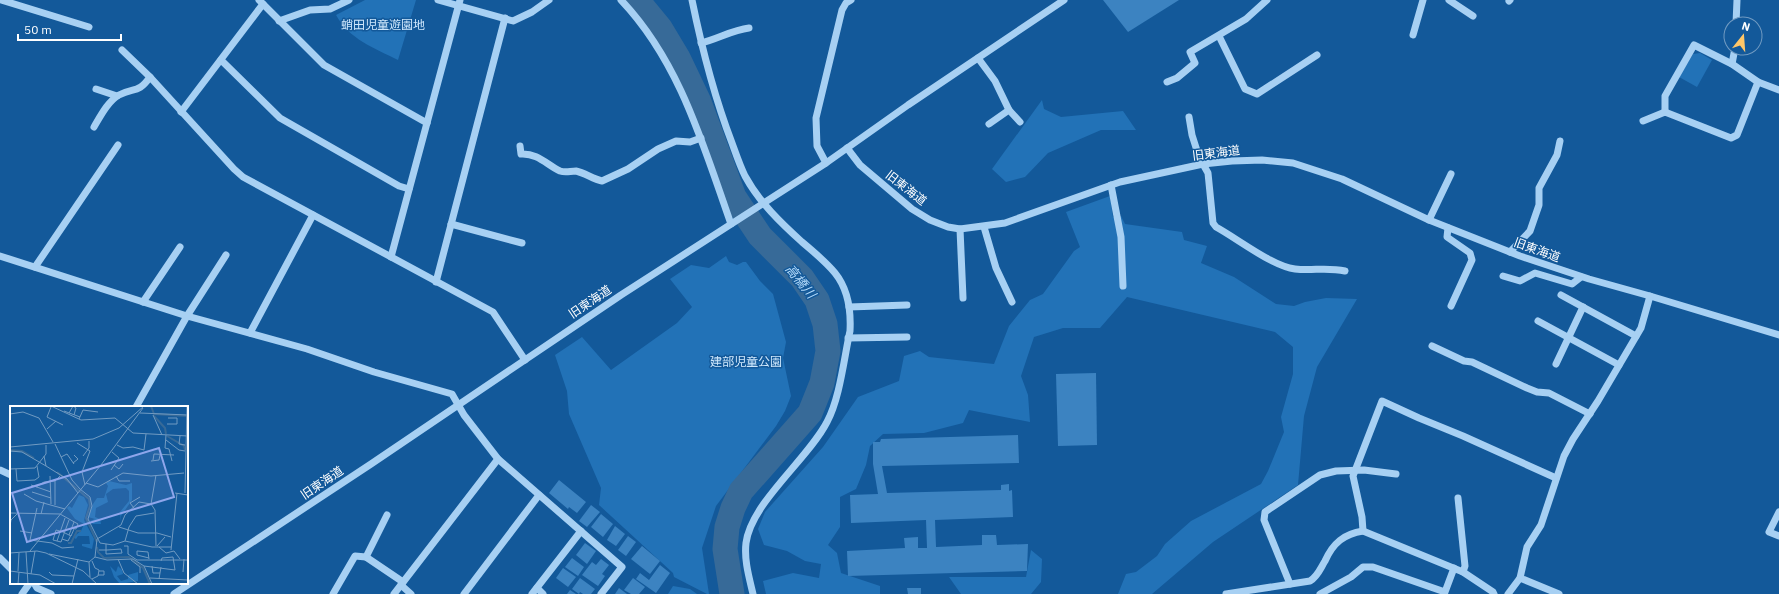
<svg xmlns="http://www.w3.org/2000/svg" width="1779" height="594" font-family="'IBM Plex Sans','Noto Sans JP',sans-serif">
<rect width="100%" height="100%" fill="#13599a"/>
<g fill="#2272b7">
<path d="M365,0H416L398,60C374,48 349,39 336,15Z"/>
<path d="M1700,53L1712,60L1697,87L1679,77L1693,54Z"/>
<path d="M1042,100L1044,109L1061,117L1123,111L1136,130H1101L1048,153L1025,177L1006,182L992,169Z"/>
<path d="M1110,196L1113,217L1121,216L1125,224L1182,232L1184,240L1207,246L1201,263L1234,277L1276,304L1294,306L1305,302L1326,298L1357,299L1317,367L1304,416L1298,485L1213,542L1152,594H1118L1126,574L1136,572L1157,556L1165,544L1191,521L1261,484L1268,471L1284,432L1281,417L1293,374V347L1275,332L1127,297L1100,328H1063L1034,337L1021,376L1028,395L1030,422L969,410L963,423L924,433L883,434L870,446L866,465L856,489L840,497V527L828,545L837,553L841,573L880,586V594H766L763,581L793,573L819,578L821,564L805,561L787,551L764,545L758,529L765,512L823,447L858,397L899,381L904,356L920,351L929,357L994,364L1009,326L1030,300L1043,294L1074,251L1080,247L1066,212Z"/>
<path d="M726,256L729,262L737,265L743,262H746L760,281L773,294L786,342L783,358L791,396L785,411L776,426L716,506L702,548L709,594H707L674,577L673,573L599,505L601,488L569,414L567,391L555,355L582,337L611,370L677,323L692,307L670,279L691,265L709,268Z"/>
<path d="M1031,550L1042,559L1041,582L1031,594H961L949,577H1026Z"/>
<path d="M673,586L690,589L697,594H668Z"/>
</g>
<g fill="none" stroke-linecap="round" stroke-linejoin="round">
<path stroke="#376a98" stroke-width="25" d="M637,0L660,28L678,58L699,102L734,197L760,236L802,278L817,300L825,324L828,351L822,383L810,413L741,491L733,508L727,527L725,549L732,594"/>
</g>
<g fill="#3c83c1">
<path d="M1103,0H1179L1128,32Z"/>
<path d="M1096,373L1097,445L1058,446L1056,374Z"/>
<path d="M1018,435L1019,463L882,466L887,493L1001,490V485L1009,484V491L1012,490L1013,517L935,520L936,547L982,545V535H996L997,545L1028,544L1027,571L848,576L847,551L905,548L904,538L918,537V548H927L926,520L851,523L850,495L878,494L873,464V442H880L881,439Z"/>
<path d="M559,480L586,502L577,513L569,507L568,509L549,493Z"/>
<path d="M591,505L600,512L587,527L579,521Z"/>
<path d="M601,514L613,524L603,537L591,527Z"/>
<path d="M615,526L625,534L616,546L607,540Z"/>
<path d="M628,536L636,542L626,556L618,550Z"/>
<path d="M585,543L596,551L587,564L576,555Z"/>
<path d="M642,546L660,561L650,574L631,559Z"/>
<path d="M572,558L584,567L578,576L565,567Z"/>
<path d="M601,559L609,565L602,574L605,576L598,586L582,575L592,562L596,565Z"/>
<path d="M660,565L670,573L656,593L636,579L640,573L649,580Z"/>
<path d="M563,568L576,577L568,587L556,578Z"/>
<path d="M580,578L595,589L591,594H583L580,592L579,594L572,589Z"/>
<path d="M633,578L645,587L639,594H631L624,590Z"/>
<path d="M619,588L627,594H615Z"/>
<path d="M907,588H921V594H908Z"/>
<path d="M570,590L576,594H567Z"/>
</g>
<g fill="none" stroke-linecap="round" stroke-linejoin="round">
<g stroke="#a7d0f3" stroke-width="7">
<path d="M1,0L89,27"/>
<path d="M259,0L324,65L427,123"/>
<path d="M438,0L513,21L532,12L549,0"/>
<path d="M621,0C680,62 703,145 731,224"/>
<path d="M692,0C702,49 714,96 732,143C736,154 740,166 745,176C759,202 781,223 802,242C814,252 826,262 835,273C848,289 851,312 850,331C844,358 840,398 827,422C808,459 751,503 746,543C744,560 749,577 753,594"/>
<path d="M1449,0L1473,16"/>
<path d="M1509,1L1510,0"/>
<path d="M279,21L310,10L330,9L349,0"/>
<path d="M1736,24L1737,0"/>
<path d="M1413,35L1423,0"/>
<path d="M1219,36L1245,89L1257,94L1317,55"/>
<path d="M701,43C718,39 732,30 749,28"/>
<path d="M122,50L150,77L234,169L243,177L493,312L525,360"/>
<path d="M978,58L995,81L1009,110L1020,122"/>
<path d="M221,60L280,118L399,186L409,189"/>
<path d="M1732,64L1735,48"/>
<path d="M1167,82L1177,78L1195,63L1190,52L1246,19L1267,0"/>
<path d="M96,89L117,96"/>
<path d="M181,112L263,4"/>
<path d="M1665,112V96L1694,45L1732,64L1758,82L1779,90"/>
<path d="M1189,117L1192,135L1199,157L1208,173L1213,223L1216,227C1238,239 1272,266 1295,269C1312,271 1327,267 1345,271"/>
<path d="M1643,121L1665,112L1731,138L1737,135L1758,82"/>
<path d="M989,124L1009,110"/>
<path d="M94,127C100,117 108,101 119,95C134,87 138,94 150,77"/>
<path d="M520,146L521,154C538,153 547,165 560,171C566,173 570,171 576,171C585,173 593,179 602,181L628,169L658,149L676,141L690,142L701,138"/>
<path d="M847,148L860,165L912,209L930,220L948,227L960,229L1005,223L1120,182L1203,164L1232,161L1262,160L1293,163L1342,179L1429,220L1520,256L1589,279L1650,296L1779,335"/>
<path d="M826,163L817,146L816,118L842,10L846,3L851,0"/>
<path d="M1111,185L1121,237L1123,286"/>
<path d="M1429,220L1451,174"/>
<path d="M451,224L522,243"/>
<path d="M984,227L996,268L1012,302"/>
<path d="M1448,228L1447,237L1470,253L1472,260L1451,306"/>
<path d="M960,229L963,298"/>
<path d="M1510,252L1530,231L1539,205V188L1557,155L1560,141"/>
<path d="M0,256L187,316L307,349L374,372L452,394L464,415L498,459L622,567L601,594"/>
<path d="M391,257L460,0"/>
<path d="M35,267L118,145"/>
<path d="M1503,276L1520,281L1535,273L1572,284L1581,277"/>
<path d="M436,282L505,18"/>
<path d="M1561,295L1636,336"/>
<path d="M143,302L180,247"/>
<path d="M849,307L907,305"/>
<path d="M1538,321L1619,365"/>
<path d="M250,333L313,215"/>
<path d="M848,338L907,337"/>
<path d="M1432,346L1464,361L1472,362L1527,388L1537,392L1549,393L1590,414"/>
<path d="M1556,364L1583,307"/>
<path d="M136,407L187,316L226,255"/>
<path d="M0,470L11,475"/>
<path d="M1458,498L1465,566L1463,572"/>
<path d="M1779,512L1769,532L1779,536"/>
<path d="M1363,531L1362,517L1353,476L1382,401L1419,418L1463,436L1556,478"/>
<path d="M366,557L387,515"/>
<path d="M0,558L11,569"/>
<path d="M1520,578L1559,594"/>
<path d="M34,583L37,588L51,594"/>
<path d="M1290,584L1264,520L1265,512L1320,475L1336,471L1364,470L1396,474"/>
<path d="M401,585L411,594"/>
<path d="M537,588L543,594"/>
<path d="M22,594L29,584"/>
<path d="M174,594L371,464L621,295L826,163L908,105L1064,0"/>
<path d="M333,594L355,556L366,557L403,582"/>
<path d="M394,594L498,459"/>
<path d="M464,594L539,495"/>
<path d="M532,594L581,531"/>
<path d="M1226,594L1310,581C1318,576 1320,569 1325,561C1333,543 1344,534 1363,531L1463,572L1493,592L1494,594"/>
<path d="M1320,594L1351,577L1363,567H1373L1445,592L1454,568"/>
<path d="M1508,594L1520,578L1527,547L1541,525L1564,456L1573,439L1598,401L1641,328L1650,296"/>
</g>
</g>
<g text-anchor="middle" stroke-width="3" stroke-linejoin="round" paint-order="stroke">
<g font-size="12" fill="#cfe8fd" stroke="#13599a">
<text x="383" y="29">蛸田児童遊園地</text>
<text x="746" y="366">建部児童公園</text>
</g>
<g font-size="12" fill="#fff" stroke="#13599a">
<text transform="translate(1216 153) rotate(-7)" y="4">旧東海道</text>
<text transform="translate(906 188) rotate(38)" y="4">旧東海道</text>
<text transform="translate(1537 250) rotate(20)" y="4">旧東海道</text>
<text transform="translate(590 302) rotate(-34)" y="4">旧東海道</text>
<text transform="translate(322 483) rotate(-34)" y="4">旧東海道</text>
</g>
<g font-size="13" font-style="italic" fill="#b3dafa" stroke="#13599a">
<text transform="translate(801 281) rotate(51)" y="5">高橋川</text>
</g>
</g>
<g transform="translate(10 406)">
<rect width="178" height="178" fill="#13599a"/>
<path d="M99,75L116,79L122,77V94L111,110V116L110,106L119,95V85L116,82L103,83L96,88L98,96L86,102L85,111L90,113L91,118H83L80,115L85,113L78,111L83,98L87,92H94L98,80L96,77ZM69,89L74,91L78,99L74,114L84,133L82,143L72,140V138H80L79,130H68L66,133L63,131L71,125L74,118L65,113L57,102L59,100L62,102ZM100,160L106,166L108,160L112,164L113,168L107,170L111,175L118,173V169L128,166V175L110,178L104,171Z" fill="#2272b7"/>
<path fill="none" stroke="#376a98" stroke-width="2" d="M141,0L144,8L177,10V22M144,10L155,22L156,28M157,30L174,40L175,44M0,44L12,45L24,52M47,66L79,93L80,100L76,112L87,136M58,137H61L67,125H71M87,141L88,146L94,152L119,151L133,162L140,178"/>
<path fill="none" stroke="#719bc2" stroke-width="1" d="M41,0L71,14L105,12L123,27L178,30M41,1L37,11L53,19M54,5L70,11M59,7L63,0L66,2L64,9M130,7L178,9M0,8L13,6L29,12L43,36M143,9L152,29M69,13L73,4L88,6M157,18H167V12H158M37,23L46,15M156,29L155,42L159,43L162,55M170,30L169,38L175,39M156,34L169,44L175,45M67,37L80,45L72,66L75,79M45,38L62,74L70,83L80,91L82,100L78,113L90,137L103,139L115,135L142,141H161M107,39L113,42L123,41L134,44L136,28M0,41L83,33L109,22L134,0M0,45L12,46L36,60M34,50L36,60L57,73L68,87M73,50L79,42V35M51,51L57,48L64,58M143,54L144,48L164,49M141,55L149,54L150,49M63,57L68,53L64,49M104,59L109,63L113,58M0,63L25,62L36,48V39M6,63L7,75L25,74L29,71L27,60M101,64L109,52L102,46M40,70L41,98M106,70L109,75H120M45,75V99M76,77L88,81L113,67L141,70L174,67M21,79L41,86M26,81L34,76L45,75L50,70M22,86L41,92M165,87L178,89M175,87L177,0M14,88L26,95L55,103M141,98L146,69M27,102L20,134L42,137L52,142L64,141M124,102L120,97L130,91M0,107L50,108L68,118L66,123L62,122M31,108L34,96M0,120L1,114L7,108M109,121L128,127H147L161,131M10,125L22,127M50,125L46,124L43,134L51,136L59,114M51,125L61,130L64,123M59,129L64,116M52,133L58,135L61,129M47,135L55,112M115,135L119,121L126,110L144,107M114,140H118V148L127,154H178M147,140L155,131M149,141L156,147L164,145L170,153M89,144H97L111,143L112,147L96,148V138M161,144L167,87M20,145L91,59L133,2M16,146L18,178M0,147L27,145L36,147L73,165L87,178M39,148L79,156M85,151L87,133L111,119L115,109L129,96L141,98L145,104L146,140M85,151L97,154L123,153L134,160L142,178M139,152L127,149V145L138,146L139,153M108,153L114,167L128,178M121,154L130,161V167M82,155L85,162L89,164L88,170L82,173M134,160L165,164L163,151L152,152L151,155M142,160L143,167H150M0,165L30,169L46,178M8,165L9,147M39,166L42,169L64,170M173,166L174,153M21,168L25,145M88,169H94V165H89M80,171L79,156L85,151M140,172L178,174M149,173L151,161M8,178L9,166M62,178L68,153"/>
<path fill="#8ea6ec" fill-opacity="0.15" stroke="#8ea6ec" stroke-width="2" d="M149,42L164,91L17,136L2,87Z"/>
<rect width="178" height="178" fill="none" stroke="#fff" stroke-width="2"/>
</g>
<g transform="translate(1743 36) rotate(17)"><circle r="19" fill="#13599a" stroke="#719bc2"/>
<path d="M0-3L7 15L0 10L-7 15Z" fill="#ffc769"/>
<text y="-6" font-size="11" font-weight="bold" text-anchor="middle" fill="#ffffff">N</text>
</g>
<path d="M18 34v6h103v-6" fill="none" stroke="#ffffff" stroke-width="2"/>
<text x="24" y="34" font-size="12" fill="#ffffff" stroke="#13599a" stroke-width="3" paint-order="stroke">50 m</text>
</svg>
